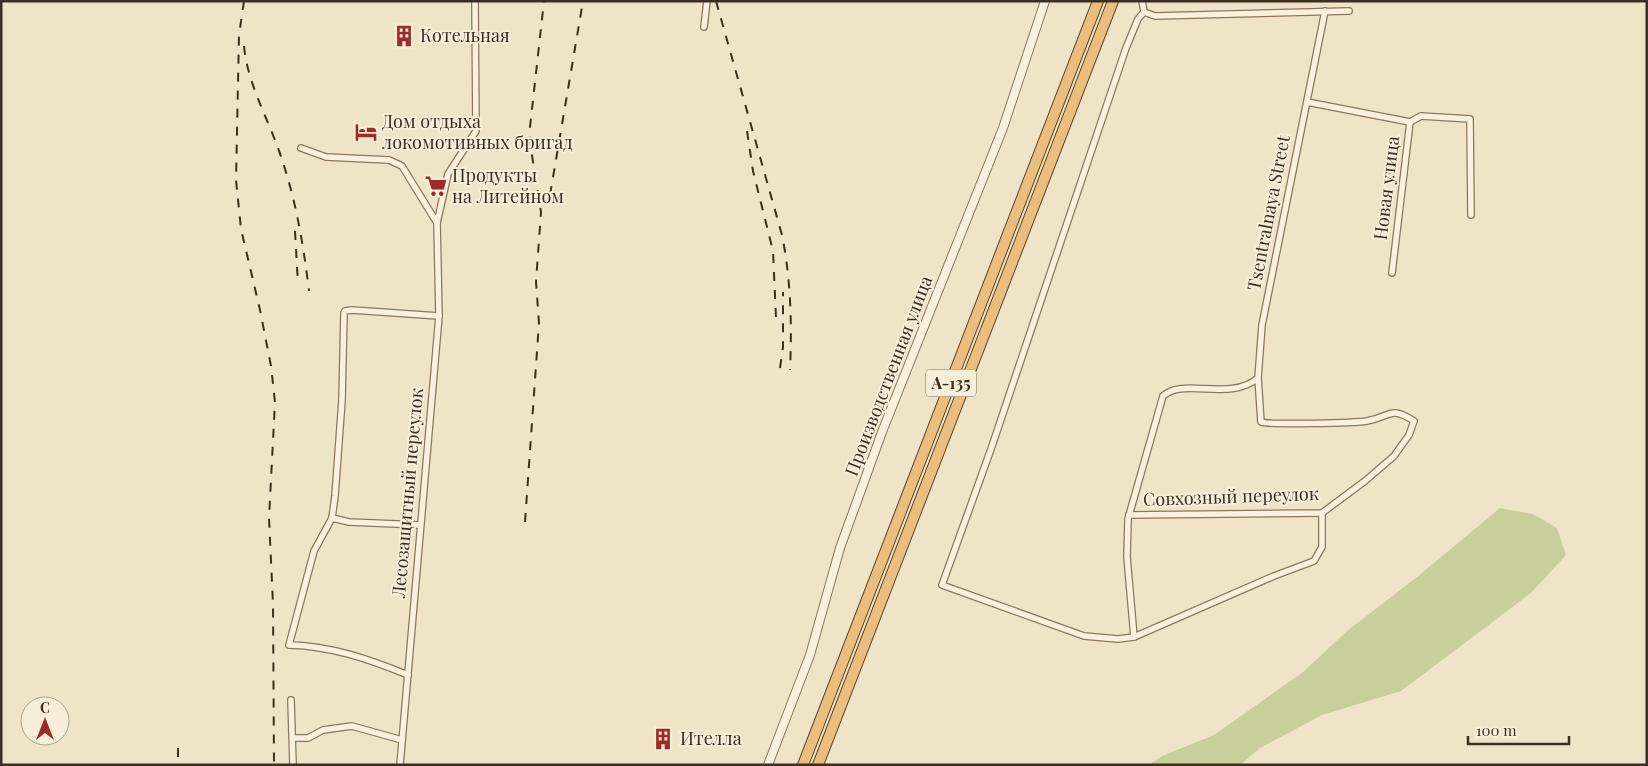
<svg xmlns="http://www.w3.org/2000/svg" width="1648" height="766" font-family="'Playfair Display',serif">
<rect width="100%" height="100%" fill="#f0e4c8"/>
<path fill="#c9cf9b" d="M1500,508L1533,514L1557,528L1566,555L1531,593L1401,691L1322,715L1260,748L1240,765H1149L1162,756L1214,735L1303,672L1347,631L1417,577Z"/>
<g fill="none" stroke-linecap="round" stroke-linejoin="round">
<g stroke="#8d765c" stroke-width="8">
<g id="minor">
<path d="M1142,1L1144,12L1138,19L1126,48L991,449L942,585L1084,636L1118,639L1134,637L1274,576L1314,561L1322,547V513"/>
<path d="M1144,12L1155,16L1349,11"/>
<path d="M704,27L707,1"/>
<path d="M1307,102L1410,122"/>
<path d="M1410,122L1421,116L1470,119L1471,215"/>
<path d="M301,148L326,157L389,160L402,166L437,223"/>
<path d="M1392,273L1410,122"/>
<path d="M1129,515L1322,513L1365,481L1394,456L1409,435L1414,421C1389,405 1391,417 1367,421C1355,423 1270,425 1261,422L1258,378L1262,325L1325,11"/>
<path d="M332,518L349,522L420,525"/>
<path d="M1134,637L1127,557L1128,519L1163,396C1183,377 1230,402 1258,378"/>
<path d="M408,675C369,659 331,646 289,645L314,551L332,518L335,496L342,400L344,313L345,311L352,310L439,316"/>
<path d="M291,700L293,765"/>
<path d="M293,738H308L323,730L352,726L402,740"/>
<path d="M400,765L439,316L437,223L448,174L476,131L475,1"/>
</g>
</g>
<g stroke="#8d765c" stroke-width="10">
<path id="tertiary" d="M768,765L810,655L840,548L882,432L1003,128L1045,1"/>
</g>
<g stroke="#5b4430" stroke-width="12">
<g id="trunk">
<path d="M803,765L1098,1"/>
<path d="M818,765L1113,1"/>
</g>
</g>
<use href="#minor" stroke="#faf1dc" stroke-width="5.5"/>
<use href="#tertiary" stroke="#faf1dc" stroke-width="8"/>
<use href="#trunk" stroke="#eabe7c" stroke-width="10"/>
<g stroke="#3d2e20" stroke-width="2" stroke-dasharray="9 9" stroke-linecap="butt">
<path d="M244,1L239,35L236,180L241,229L260,310L271,366L275,402L269,518L273,604L274,765"/>
<path d="M716,1L782,235C791,280 792,325 790,370"/>
<path d="M244,46C247,81 266,115 278,148C295,195 303,241 309,291"/>
<path d="M747,131L753,171L773,251L776,318"/>
<path d="M550,195L583,1"/>
<path d="M295,231L298,284"/>
<path d="M780,368L783,347V292"/>
<path d="M525,522L539,323L536,282L541,212L530,143V127L544,1"/>
<path d="M178,748V765"/>
</g>
</g>
<defs>
<g id="building-bare" transform="scale(1.725)"><path d="M-4-6H4V6H1V3H-1V6H-4ZM-2.5-4.3h1.7v1.8h-1.7ZM.8-4.3h1.7v1.8H.8ZM-2.5-1h1.7V.8h-1.7ZM.8-1h1.7V.8H.8Z" fill="#9e2a2b" stroke="#f7eed8" stroke-width="2.5" paint-order="stroke"/></g>
<g id="hotel-bare" transform="scale(1.725)"><path d="M-6-4.5h1.5V1H6V5H4.5V3h-9V5H-6ZM-4 0a1.8 1.8 0 1 1 3.6 0ZM.5 0V-2.5h3Q6-2.5 6 0Z" fill="#9e2a2b" stroke="#f7eed8" stroke-width="2.5" paint-order="stroke"/></g>
<g id="supermarket-bare" transform="scale(1.725)"><path d="M-6-5.5h2.5l.6 2H6L4.5 2H-2.5L-4.4-4H-6ZM-1.5 3.2a1.3 1.3 0 1 0 .1 0ZM3 3.2a1.3 1.3 0 1 0 .1 0Z" fill="#9e2a2b" stroke="#f7eed8" stroke-width="2.5" paint-order="stroke"/></g>
</defs>
<g fill-rule="evenodd">
<use href="#building-bare" x="404" y="36"/>
<use href="#hotel-bare" x="366" y="132"/>
<use href="#supermarket-bare" x="436" y="186"/>
<use href="#building-bare" x="663" y="739"/>
</g>
<g text-anchor="middle" stroke-width="4" stroke-linejoin="round" paint-order="stroke">
<rect fill="#f7eed8" stroke="#756857" stroke-width="1" x="926" y="369.5" width="50" height="27" rx="4"/>
<g font-size="16" font-weight="bold" fill="#3d2e20">
<text x="951" y="389">А-135</text>
</g>
<g font-size="18" fill="#3d2e20" stroke="#f7eed8" text-anchor="start">
<text x="420" y="42">Котельная</text>
<text x="382" y="128">Дом отдыха<tspan x="382" dy="21">локомотивных бригад</tspan></text>
<text x="452" y="182">Продукты<tspan x="452" dy="21">на Литейном</tspan></text>
<text x="680" y="745">Ителла</text>
</g>
<g font-size="18" fill="#3d2e20" stroke="#f7eed8">
<text transform="translate(1387 188) rotate(-83)" y="6">Новая улица</text>
<text transform="translate(1269 213) rotate(-79)" y="6">Tsentralnaya Street</text>
<text transform="translate(889 376) rotate(-69)" y="6">Производственная улица</text>
<text transform="translate(408 493) rotate(-85)" y="6">Лесозащитный переулок</text>
<text transform="translate(1231 497) rotate(-2)" y="6">Совхозный переулок</text>
</g>
</g>
<rect width="1648" height="766" fill="none" stroke="#3d2e20" stroke-width="5"/>
<g transform="translate(45 721)"><circle r="24" fill="#f7eed8" stroke="#ada18e"/>
<path d="M0-4L9 19L0 12L-9 19Z" fill="#9e2a2b"/>
<text y="-8" font-size="14" font-weight="bold" text-anchor="middle" fill="#3d2e20">С</text>
</g>
<path d="M1468 736v8h101v-8" fill="none" stroke="#3d2e20" stroke-width="2.5"/>
<text x="1476" y="736" font-size="15" fill="#3d2e20" stroke="#f7eed8" stroke-width="4" paint-order="stroke">100 m</text>
</svg>
